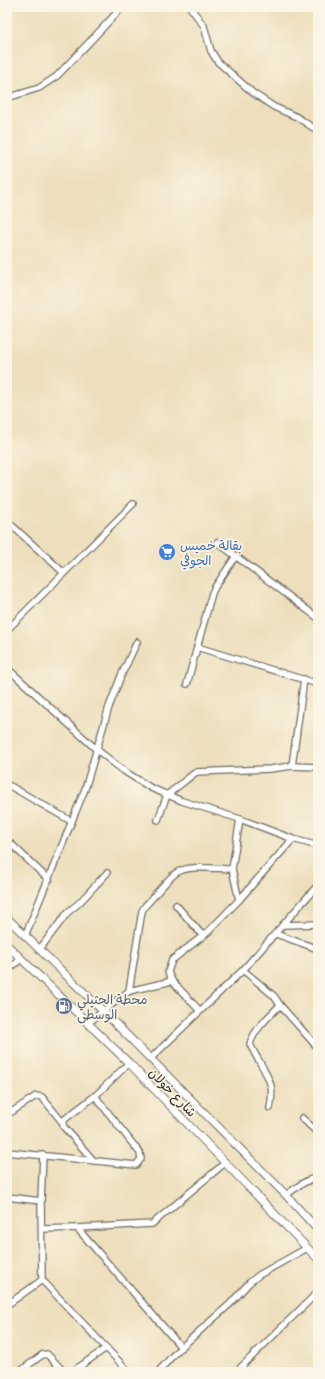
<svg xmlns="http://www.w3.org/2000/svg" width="325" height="1379" font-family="Itim,'Playpen Sans Arabic',sans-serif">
<rect width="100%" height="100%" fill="#fcf5e5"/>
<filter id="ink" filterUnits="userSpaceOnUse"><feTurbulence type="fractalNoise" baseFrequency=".025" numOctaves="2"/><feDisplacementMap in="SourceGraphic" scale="8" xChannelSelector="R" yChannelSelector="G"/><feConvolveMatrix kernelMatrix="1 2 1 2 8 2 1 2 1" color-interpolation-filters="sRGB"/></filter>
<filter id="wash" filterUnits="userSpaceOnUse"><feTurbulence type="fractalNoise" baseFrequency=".012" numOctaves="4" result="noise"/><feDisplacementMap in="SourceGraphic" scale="16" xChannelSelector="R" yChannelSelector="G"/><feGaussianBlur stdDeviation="0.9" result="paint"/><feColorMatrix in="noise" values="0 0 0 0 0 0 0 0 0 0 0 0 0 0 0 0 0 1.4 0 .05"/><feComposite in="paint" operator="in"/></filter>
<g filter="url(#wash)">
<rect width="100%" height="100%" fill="#eddfbd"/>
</g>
<g filter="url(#ink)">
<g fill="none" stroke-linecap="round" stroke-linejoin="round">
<g stroke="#6f6a5e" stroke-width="8">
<g id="minor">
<path d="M190,7L204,26L211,51L218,62L253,93L274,107L297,117L315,129L318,128"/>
<path d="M7,98L39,88L57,76L97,34L122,7"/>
<path d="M7,521L64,573"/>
<path d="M217,542L318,618"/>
<path d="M7,630L133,504"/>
<path d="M197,647L318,684"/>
<path d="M7,668L96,749L124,771L151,788L182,801L240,819L293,839L318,846"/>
<path d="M187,684L212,593L215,587L236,556"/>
<path d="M292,766L304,679"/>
<path d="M7,786H10L71,821"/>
<path d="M158,820L167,795L196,772L270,769L292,766L318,767"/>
<path d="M7,840L49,880"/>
<path d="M239,900L232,869L240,819"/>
<path d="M176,905L203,936"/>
<path d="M283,925L318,924"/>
<path d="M276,934L318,949"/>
<path d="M25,936L85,789L109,707L121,676L137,642"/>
<path d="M39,950L68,912L79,903L107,873"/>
<path d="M243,970L274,996L280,1005L318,1048"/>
<path d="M7,971L21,959"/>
<path d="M129,991L142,911L145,906C154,897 166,880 176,873C189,864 216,869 232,869"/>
<path d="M200,1011L172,981L168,972L172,960L208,932L239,900L293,839"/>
<path d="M88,1023L129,991L172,981"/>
<path d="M150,1059L243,970L318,885"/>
<path d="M270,1108C271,1101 273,1094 271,1086C267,1071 256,1058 250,1044C254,1029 270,1016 280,1005"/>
<path d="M7,1115L36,1096L42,1097L63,1123V1126L94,1161"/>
<path d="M302,1118L318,1133"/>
<path d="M63,1123L65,1119L95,1096L129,1063"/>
<path d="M7,1152L136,1165L141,1159L140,1153L95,1096"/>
<path d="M43,1155L41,1201L42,1280L129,1372"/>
<path d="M315,1178L318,1167"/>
<path d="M286,1195C295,1189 307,1178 318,1178"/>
<path d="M7,1197L41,1201"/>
<path d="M77,1228L152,1224L225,1163"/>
<path d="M42,1229L77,1228L181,1347"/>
<path d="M7,1305L42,1280"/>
<path d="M19,1372L42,1355L47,1354L64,1372"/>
<path d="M72,1372L106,1348"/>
<path d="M158,1372L176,1352L230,1304L249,1283L259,1275L307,1248"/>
<path d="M236,1372L318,1292"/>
</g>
</g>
<g stroke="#6f6a5e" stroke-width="9">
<g id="major">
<path d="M7,918L103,1011L286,1195L318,1230"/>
<path d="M7,945L129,1063L318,1259"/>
</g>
</g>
<use href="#minor" stroke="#fff" stroke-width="5.5"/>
<use href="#major" stroke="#fff" stroke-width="7"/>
</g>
</g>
<defs>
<g id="supermarket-disc" transform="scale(0.9)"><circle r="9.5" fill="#3f7fe0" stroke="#fcf5e5"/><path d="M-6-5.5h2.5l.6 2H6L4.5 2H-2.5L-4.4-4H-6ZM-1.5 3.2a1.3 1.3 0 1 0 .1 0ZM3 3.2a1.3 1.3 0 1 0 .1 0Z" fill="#fff"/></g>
<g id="fuel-disc" transform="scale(0.9)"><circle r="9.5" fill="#5c6f8a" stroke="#fcf5e5"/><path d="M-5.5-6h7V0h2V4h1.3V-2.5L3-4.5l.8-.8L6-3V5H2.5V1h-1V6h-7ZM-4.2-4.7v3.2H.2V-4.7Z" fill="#fff"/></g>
</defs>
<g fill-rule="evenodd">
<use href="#supermarket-disc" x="167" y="552"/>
<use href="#fuel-disc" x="64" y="1006"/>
</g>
<g text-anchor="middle" stroke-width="3.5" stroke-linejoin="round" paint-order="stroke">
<g font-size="13" fill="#366cbe" stroke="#fcf5e5" text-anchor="start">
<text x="180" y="550">بقالة خميس<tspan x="180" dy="15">الجوفي</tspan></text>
</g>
<g font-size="13" fill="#4e5e75" stroke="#fcf5e5" text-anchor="start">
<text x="77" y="1004">محطة الحثيلي<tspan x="77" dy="15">الوسطى</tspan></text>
</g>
<g font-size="13" fill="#2b2b2b" stroke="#fcf5e5">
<text transform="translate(173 1092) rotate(46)" y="5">شارع خولان</text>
</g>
</g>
<rect width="325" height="1379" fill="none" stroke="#fcf5e5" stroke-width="24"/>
</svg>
